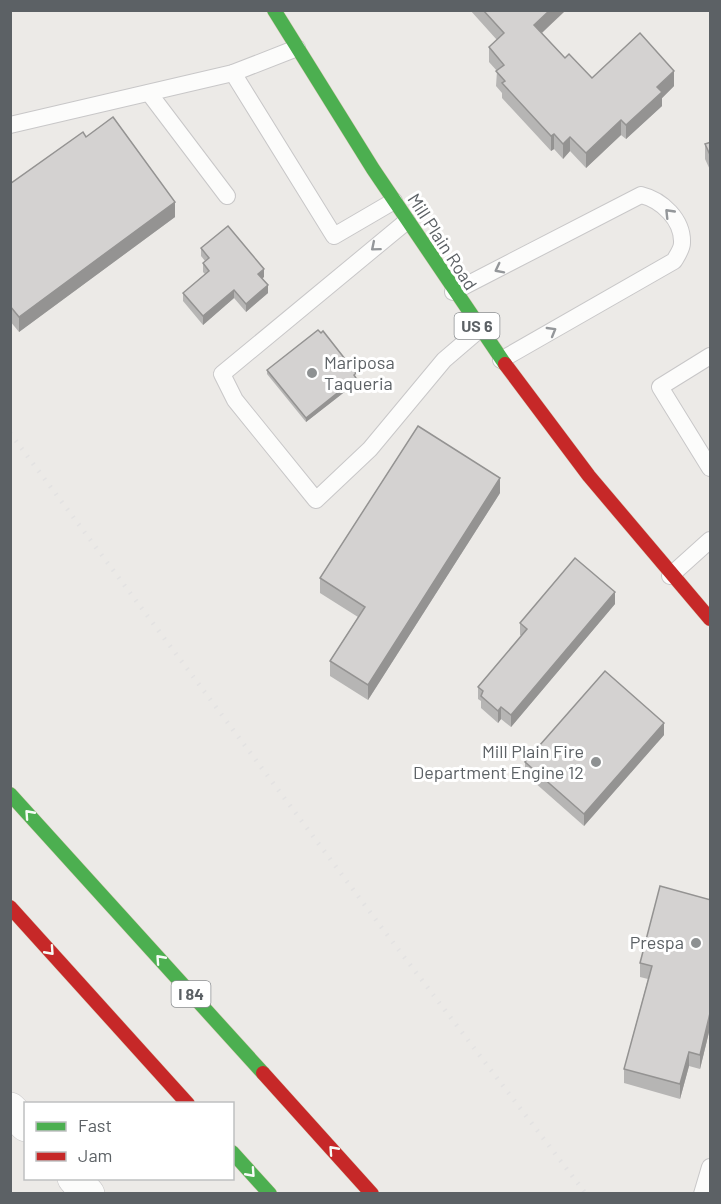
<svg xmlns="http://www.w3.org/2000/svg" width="721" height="1204" font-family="Barlow,sans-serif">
<rect width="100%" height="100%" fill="#eceae7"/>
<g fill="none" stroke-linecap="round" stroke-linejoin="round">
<g stroke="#c8c7c8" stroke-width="18">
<g id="lane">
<path d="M233,73L334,236L394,201"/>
<path d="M149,93L227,196"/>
<path d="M10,125L233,73L297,48"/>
<path d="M407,221L222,374L235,400L316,500L370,449L444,360L479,330"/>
<path d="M453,292L641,195C662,200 683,220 682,243C682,249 677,256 674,261L501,360"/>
<path d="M710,356L660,387L710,468"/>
<path d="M670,576L710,540"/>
<path d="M702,1194L710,1167"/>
</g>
</g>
<g stroke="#c8c7c8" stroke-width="34">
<g id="street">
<path d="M10,1109L26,1125"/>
<path d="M74,1178L88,1194"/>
</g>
</g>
<g stroke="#d6c8b3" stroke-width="15">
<g id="fast">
<path d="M274,10L373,169L505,364"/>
<path d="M10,794L263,1073"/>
<path d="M232,1152L270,1194"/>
</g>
</g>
<g stroke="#d6c8b3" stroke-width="15">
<g id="jam">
<path d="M505,364L589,476L710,619"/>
<path d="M10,907L188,1104"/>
<path d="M263,1073L372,1194"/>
</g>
</g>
<use href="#lane" stroke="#fcfcfb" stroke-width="16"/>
<use href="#street" stroke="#fcfcfb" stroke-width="33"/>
<use href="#fast" stroke="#4caf50" stroke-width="14"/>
<use href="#jam" stroke="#c62828" stroke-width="14"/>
<path stroke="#e3e2e2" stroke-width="4.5" stroke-dasharray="1.5 8" stroke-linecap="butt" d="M10,433L385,932L586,1194"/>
</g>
<g fill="#b6b5b4">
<path d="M470,10H566L542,33L565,58L592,78L674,86L662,98V106L626,139L621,135L586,168L570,151L563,159L554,149L551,151L502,98V93L496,86L497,71L489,62V47L497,40Z"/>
<path d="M86,137L175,217L19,332L10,321V184Z"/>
<path d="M711,142V172L705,159V144Z"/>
<path d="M201,248L264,277L262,278L268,293L246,312L234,298L203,325L183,301V293L205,274L203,272V263L205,261L201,256Z"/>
<path d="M267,370L356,377V383L306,422L267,374Z"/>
<path d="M500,493L368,700L330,676V661L358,617L320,593V578Z"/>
<path d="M615,604L511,727L501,719L498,723L481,708V701L478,699V687L522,636L520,635V623Z"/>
<path d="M664,735L584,826L525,774V762Z"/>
<path d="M711,900V1024L700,1069L689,1066L680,1099L624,1083V1069L648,979L640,977V963Z"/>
</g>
<g fill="#949392">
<path d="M550,10H566L534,40V25Z"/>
<path d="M674,71V86L662,98V106L626,139V125L657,87Z"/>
<path d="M621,120V135L586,168V153Z"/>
<path d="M554,134V149L551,151V136Z"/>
<path d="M570,137V151L563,159V144Z"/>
<path d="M175,202V217L19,332V317Z"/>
<path d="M264,269V277L258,282V274Z"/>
<path d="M268,285V293L246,312V304Z"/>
<path d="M234,290V298L203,325V316Z"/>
<path d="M356,378V383L306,422V418Z"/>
<path d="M500,478V493L368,700V685Z"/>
<path d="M615,592V604L511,727V715Z"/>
<path d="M501,707V719L498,723V711Z"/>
<path d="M664,723V735L584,826V814Z"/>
<path d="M711,1009V1024L700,1069V1055Z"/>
<path d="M689,1052V1066L680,1099V1084Z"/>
</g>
<g fill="#d4d2d1" stroke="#949392" stroke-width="1.5">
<path d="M483,10H550L534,25L565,58L569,54L592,78L640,33L674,71L657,87L662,92L626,125L621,120L586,153L570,137L563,144L554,134L551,136L502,83L505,81L496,71L504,65L489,47L504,33Z"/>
<path d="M113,117L175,202L19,317L10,306V184L83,132L86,137Z"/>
<path d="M711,142V157L705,144Z"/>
<path d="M228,226L264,269L258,274L268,285L246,304L234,290L203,316L183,293L209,271L203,263L209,258L201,248Z"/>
<path d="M318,330L321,333L323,331L356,373L354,375L356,378L306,418L267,370Z"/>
<path d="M418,426L500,478L368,685L330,661L365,607L320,578Z"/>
<path d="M575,558L615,592L511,715L501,707L498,711L481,696L483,691L478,687L527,629L520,623Z"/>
<path d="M605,671L664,723L584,814L525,762Z"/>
<path d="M660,886L711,900V1009L700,1055L689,1052L680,1084L624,1069L652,966L640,963Z"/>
</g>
<defs><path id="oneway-chevron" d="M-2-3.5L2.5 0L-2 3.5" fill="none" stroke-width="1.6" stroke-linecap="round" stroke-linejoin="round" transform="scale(1.5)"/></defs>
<g stroke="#94979a">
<use href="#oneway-chevron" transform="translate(669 213) rotate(-134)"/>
<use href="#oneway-chevron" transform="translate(375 247) rotate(140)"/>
<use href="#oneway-chevron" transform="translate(499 269) rotate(153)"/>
<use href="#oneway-chevron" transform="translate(552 331) rotate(-30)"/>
</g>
<g stroke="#f6fbf6">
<use href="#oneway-chevron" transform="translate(29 814) rotate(-132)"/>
<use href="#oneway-chevron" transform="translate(50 951) rotate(48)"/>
<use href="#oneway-chevron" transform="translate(160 959) rotate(-132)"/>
<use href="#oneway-chevron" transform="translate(333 1150) rotate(-132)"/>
<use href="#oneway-chevron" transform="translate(251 1173) rotate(48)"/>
</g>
<g fill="#8e9192" stroke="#fff" stroke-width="2">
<circle cx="312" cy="373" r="6"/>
<circle cx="596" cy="762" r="6"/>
<circle cx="696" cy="943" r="6"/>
</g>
<g text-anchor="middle" stroke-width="6" stroke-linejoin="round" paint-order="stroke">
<g fill="#fff" stroke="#8d9093" stroke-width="1.5">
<rect x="454.5" y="313" width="45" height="26" rx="4.5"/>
<rect x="171.5" y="981" width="39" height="26" rx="4.5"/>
</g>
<g font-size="16" font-weight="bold" fill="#5c6165">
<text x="477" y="332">US 6</text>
<text x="191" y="1000">I 84</text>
</g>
<g font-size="18" fill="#5c6165" stroke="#fff">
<text transform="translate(442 242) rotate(57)" y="6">Mill Plain Road</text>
</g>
<g font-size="18" fill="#5c6165" stroke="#fff" text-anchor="end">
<text x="324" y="369" text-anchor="start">Mariposa<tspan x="324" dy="21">Taqueria</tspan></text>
<text x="584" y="758">Mill Plain Fire<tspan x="584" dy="21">Department Engine 12</tspan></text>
<text x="684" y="949">Prespa</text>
</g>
</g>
<rect width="721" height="1204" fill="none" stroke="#5c6165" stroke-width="24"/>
<rect x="24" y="1102" width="210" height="78" fill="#ffffff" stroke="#bec0c1" stroke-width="1.5"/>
<rect x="36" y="1122" width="30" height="9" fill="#4caf50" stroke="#bec0c1" stroke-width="1.5"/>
<text x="78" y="1132" font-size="18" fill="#5c6165">Fast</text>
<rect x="36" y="1152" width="30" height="9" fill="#c62828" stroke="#bec0c1" stroke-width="1.5"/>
<text x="78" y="1162" font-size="18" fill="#5c6165">Jam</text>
</svg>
